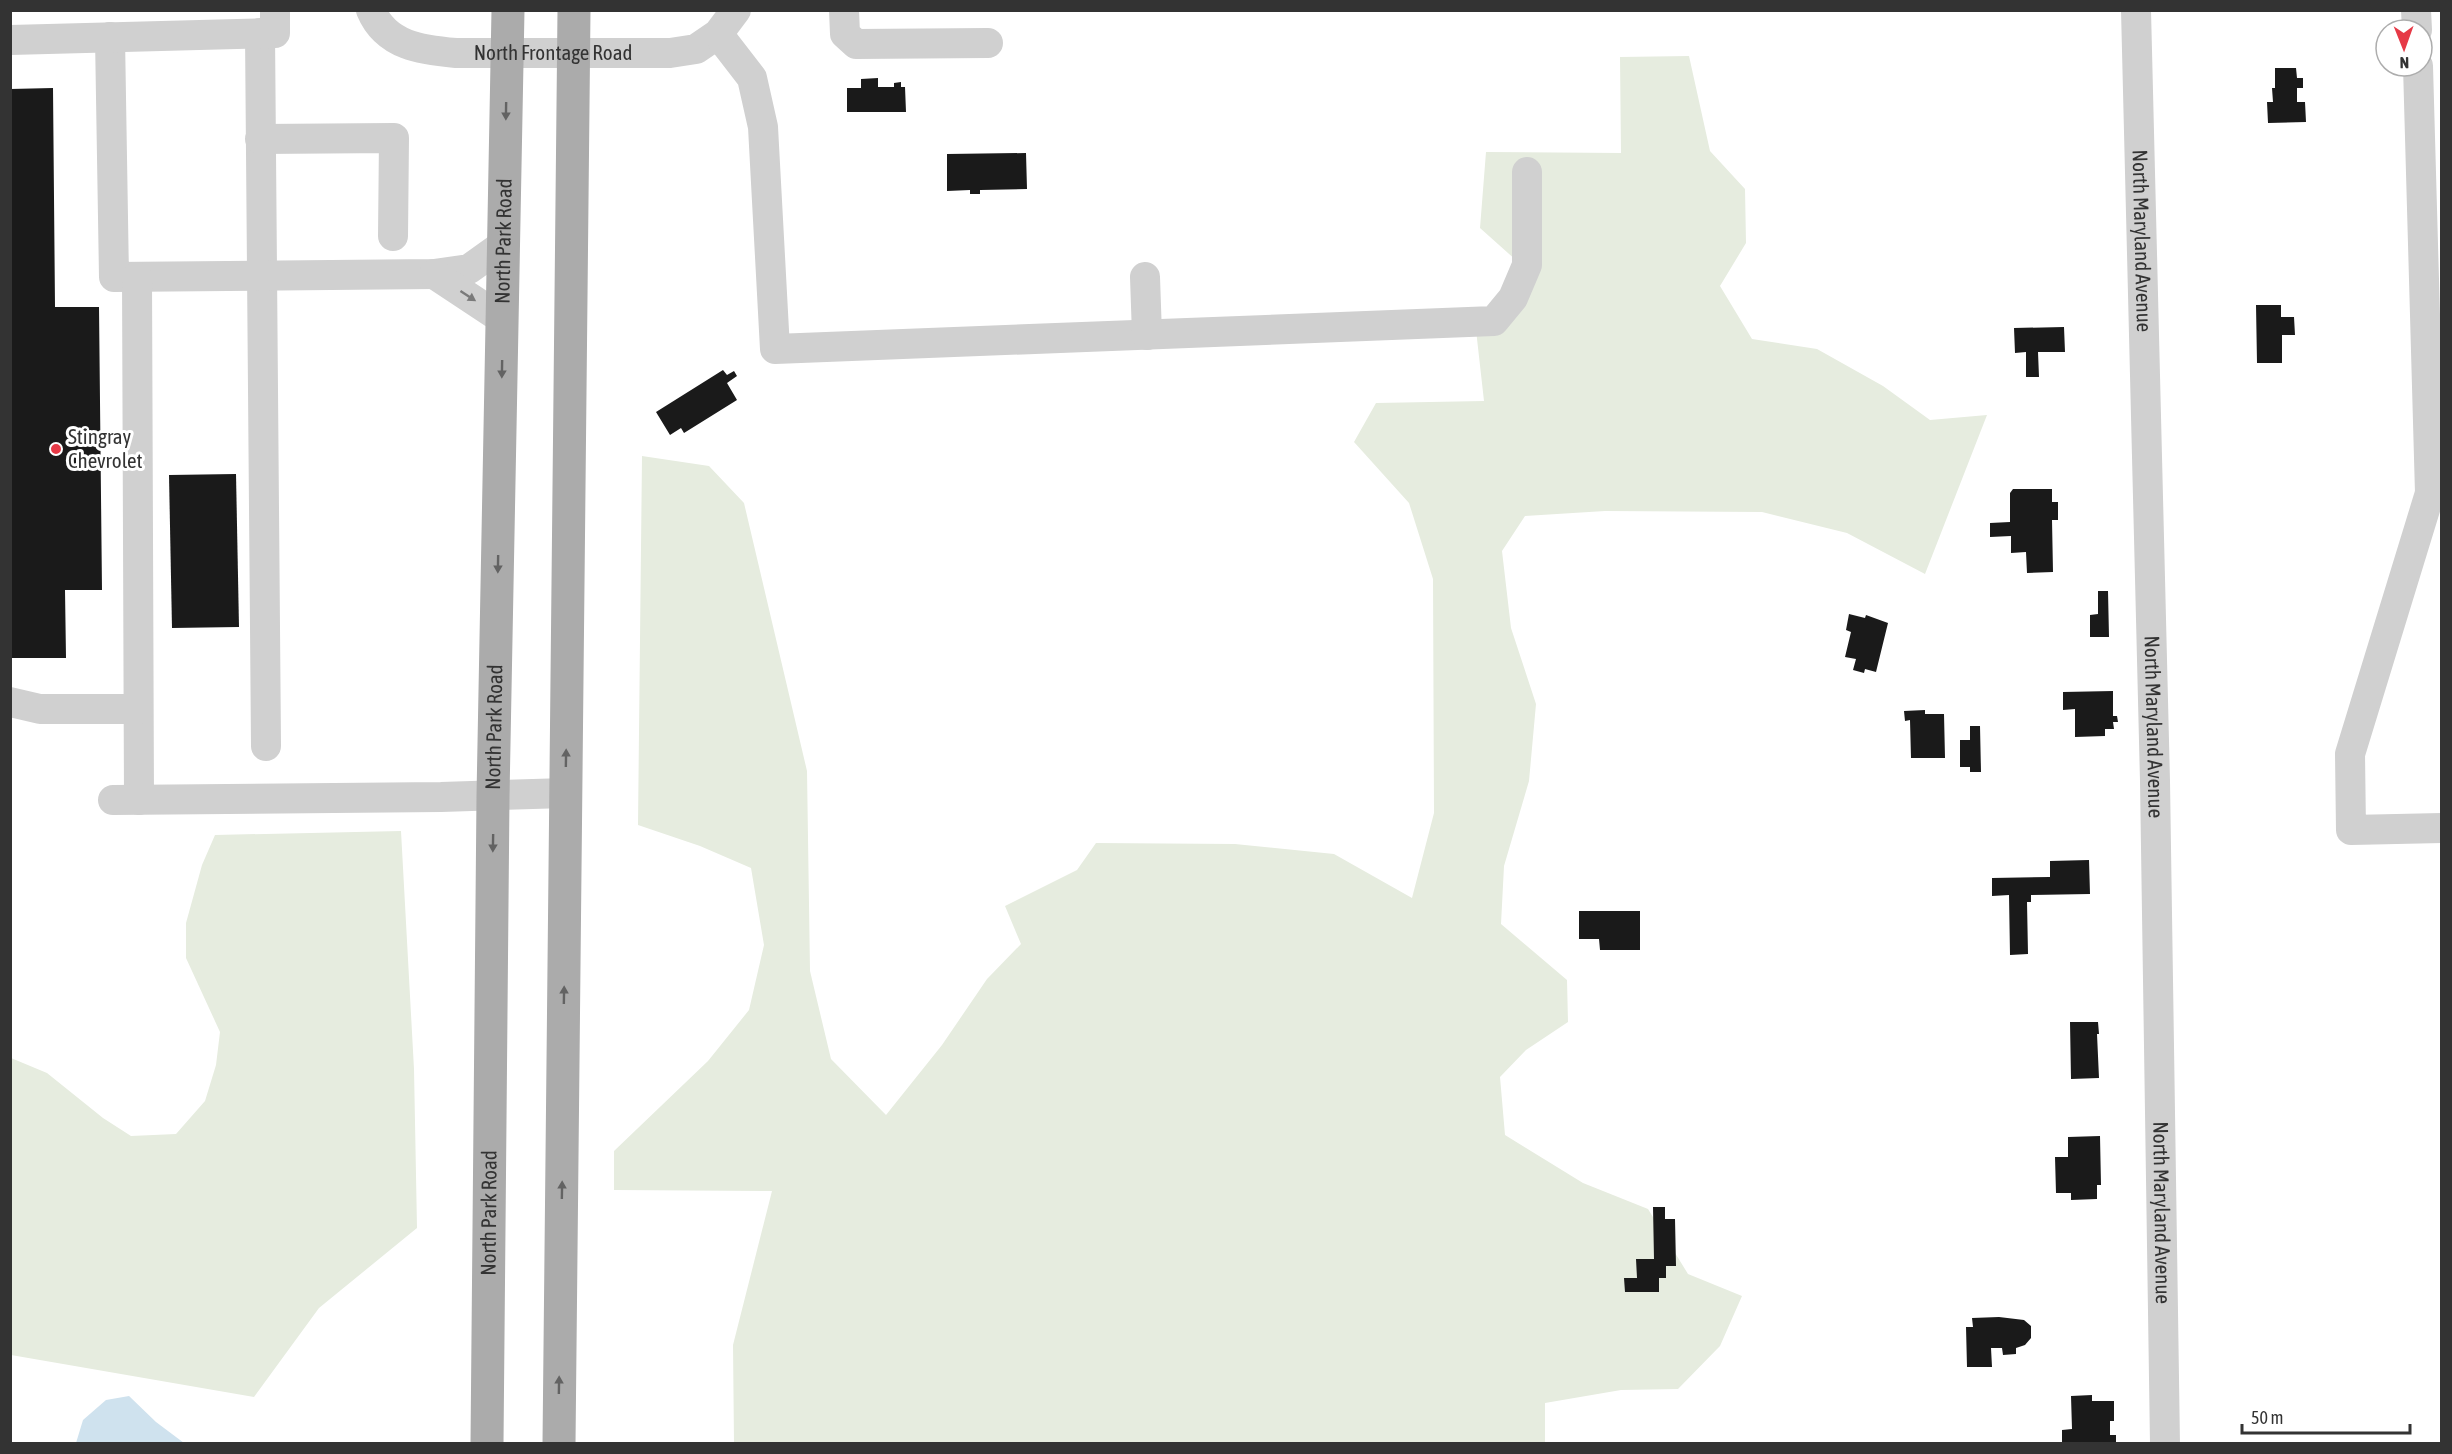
<svg xmlns="http://www.w3.org/2000/svg" width="2452" height="1454" font-family="'Asap Condensed',sans-serif">
<rect width="100%" height="100%" fill="#fff"/>
<g fill="#e6ecdf">
<path d="M1689,56L1710,151L1745,189L1746,243L1720,286L1752,339L1817,349L1883,386L1930,420L1987,415L1925,574L1847,533L1762,512L1605,511L1525,516L1502,551L1511,628L1536,704L1529,781L1504,866L1501,924L1567,980L1568,1022L1526,1050L1500,1077L1505,1135L1583,1183L1648,1209L1688,1274L1742,1296L1720,1346L1678,1389L1621,1390L1545,1403V1443H734L733,1345L772,1191L614,1190V1151L708,1061L749,1010L764,945L751,868L700,846L638,825L642,456L709,466L744,503L807,771L810,971L831,1059L886,1115L942,1045L987,979L1021,944L1005,906L1077,870L1096,843L1235,844L1334,854L1412,898L1434,813L1433,579L1409,503L1354,442L1376,403L1484,401L1475,321L1527,270L1480,228L1486,152L1621,153L1620,57Z"/>
<path d="M401,831L414,1069L417,1228L319,1308L254,1397L11,1355V1058L47,1073L103,1118L131,1136L176,1134L205,1101L216,1065L220,1032L186,958V923L202,865L215,835Z"/>
</g>
<path fill="#cfe2ee" d="M129,1396L156,1422L184,1443H76L83,1420L106,1400Z"/>
<g fill="#1a1a1a">
<path d="M2275,68H2296L2297,78H2303V88H2297V102H2305L2306,122L2268,123L2267,102H2273L2272,88H2275Z"/>
<path d="M878,78V87H894V83L901,82V87H905L906,112H847V88H861V79Z"/>
<path d="M53,88L55,307H99L102,590H65L66,658H10V89Z"/>
<path d="M1026,153L1027,189L980,190V194H970V190L947,191V154Z"/>
<path d="M2256,305H2281V317H2294L2295,335H2282V363H2257Z"/>
<path d="M2064,327L2065,352H2038L2039,377H2026V352L2015,353L2014,328Z"/>
<path d="M723,370L727,375L734,371L737,376L727,383L737,400L684,433L681,428L670,435L656,412Z"/>
<path d="M236,474L239,627L172,628L169,475Z"/>
<path d="M2013,489H2052V502H2058V520H2052L2053,572L2027,573L2026,552L2011,553V536L1990,537V523L2010,522V493Z"/>
<path d="M2098,591H2108L2109,637H2090V615L2098,614Z"/>
<path d="M1849,614L1865,618L1866,615L1888,623L1876,672L1865,669L1864,673L1853,670L1856,659L1845,657L1851,632L1846,630Z"/>
<path d="M2113,691V716H2117L2118,722H2113L2114,729H2105V736L2075,737V709L2063,710V692Z"/>
<path d="M1925,710V714H1944L1945,758H1911L1910,720L1905,721L1904,711Z"/>
<path d="M1970,726H1980L1981,772H1970V767H1960V740H1970Z"/>
<path d="M2089,860L2090,894L2031,895V902H2027L2028,954L2010,955L2009,895L1992,896V878L2050,877V861Z"/>
<path d="M1579,911H1640V950H1600L1599,939H1579Z"/>
<path d="M2070,1022H2098L2099,1034H2097L2099,1078L2071,1079Z"/>
<path d="M2100,1136L2101,1185H2097V1199L2071,1200V1193H2056L2055,1157H2068V1137Z"/>
<path d="M1653,1207H1665V1219H1675L1676,1266H1666V1278H1659V1292H1625L1624,1278H1637L1636,1259H1654Z"/>
<path d="M1999,1317L2024,1320L2031,1326V1338L2025,1345L2016,1348V1354L2003,1355L2002,1348H1991L1992,1367H1967L1966,1327H1973L1972,1318Z"/>
<path d="M2092,1395V1401H2114V1421H2110V1435H2116V1444H2062V1430L2072,1429L2071,1396Z"/>
</g>
<g fill="none" stroke-linecap="round" stroke-linejoin="round">
<g stroke="#d0d0d0" stroke-width="30">
<path id="s1" d="M371,10C386,46 422,50 456,53H670L696,49L718,34L736,10"/>
<path d="M844,10L845,34L856,44L988,43"/>
<path id="s2" d="M2136,10L2155,781L2165,1444"/>
<path d="M2416,10L2417,30"/>
<path d="M260,33L266,746"/>
<path d="M718,34L752,78L763,127L775,349L1494,321L1513,298L1527,265V172"/>
<path d="M110,37L114,277L434,274L469,269L504,244"/>
<path d="M10,40L275,33V10"/>
<path d="M2418,66L2430,493L2350,754L2351,830L2442,828"/>
<path d="M260,139L394,138L393,236"/>
<path d="M434,274L502,319"/>
<path d="M137,277L139,800"/>
<path d="M1145,277L1147,335"/>
<path d="M10,702L40,709H138"/>
<path d="M113,800L441,797L566,793"/>
</g>
<g stroke="#ababab" stroke-width="33">
<path id="s3" d="M487,1444L493,796L508,10"/>
<path d="M559,1444L574,10"/>
</g>
</g>
<defs><path id="oneway-solid" d="M-6-.8H1V-3.2L6.5 0L1 3.2V.8H-6Z" transform="scale(1.5)"/></defs>
<g fill="#636363">
<use href="#oneway-solid" transform="translate(506 111) rotate(91)"/>
<use href="#oneway-solid" transform="translate(502 369) rotate(91)"/>
<use href="#oneway-solid" transform="translate(498 564) rotate(91)"/>
<use href="#oneway-solid" transform="translate(566 758) rotate(-89)"/>
<use href="#oneway-solid" transform="translate(493 843) rotate(91)"/>
<use href="#oneway-solid" transform="translate(564 995) rotate(-89)"/>
<use href="#oneway-solid" transform="translate(562 1190) rotate(-89)"/>
<use href="#oneway-solid" transform="translate(559 1385) rotate(-89)"/>
</g>
<use fill="#7a7a7a" href="#oneway-solid" transform="translate(468 296) rotate(33)"/>
<circle fill="#e63946" stroke="#fff" stroke-width="2" cx="56" cy="449" r="6"/>
<g text-anchor="middle" stroke-width="6" stroke-linejoin="round" paint-order="stroke">
<g font-size="21" fill="#333" stroke="#fff">
<text dy="7" stroke="none"><textPath href="#s1" startOffset="198">North Frontage Road</textPath></text>
<text dy="7" stroke="none"><textPath href="#s3" startOffset="1203">North Park Road</textPath></text>
<text dy="7" stroke="none"><textPath href="#s2" startOffset="231">North Maryland Avenue</textPath></text>
<text dy="7" stroke="none"><textPath href="#s3" startOffset="717">North Park Road</textPath></text>
<text dy="7" stroke="none"><textPath href="#s2" startOffset="717">North Maryland Avenue</textPath></text>
<text dy="7" stroke="none"><textPath href="#s3" startOffset="231">North Park Road</textPath></text>
<text dy="7" stroke="none"><textPath href="#s2" startOffset="1203">North Maryland Avenue</textPath></text>
</g>
<g font-size="21" fill="#333" stroke="#fff" text-anchor="start">
<text x="68" y="444">Stingray<tspan x="68" dy="24">Chevrolet</tspan></text>
</g>
</g>
<rect width="2452" height="1454" fill="none" stroke="#333333" stroke-width="24"/>
<g transform="translate(2404 48) rotate(179)"><circle r="28" fill="#ffffff" stroke="#adadad" stroke-width="1.5"/>
<path d="M0-4.5L10 22L0 15L-10 22Z" fill="#e63946"/>
<text y="-9" font-size="16" font-weight="bold" text-anchor="middle" fill="#333333">N</text>
</g>
<path d="M2242 1424v9h168v-9" fill="none" stroke="#333333" stroke-width="3"/>
<text x="2251" y="1424" font-size="18" fill="#333333" stroke="#ffffff" stroke-width="4.5" paint-order="stroke">50 m</text>
</svg>
